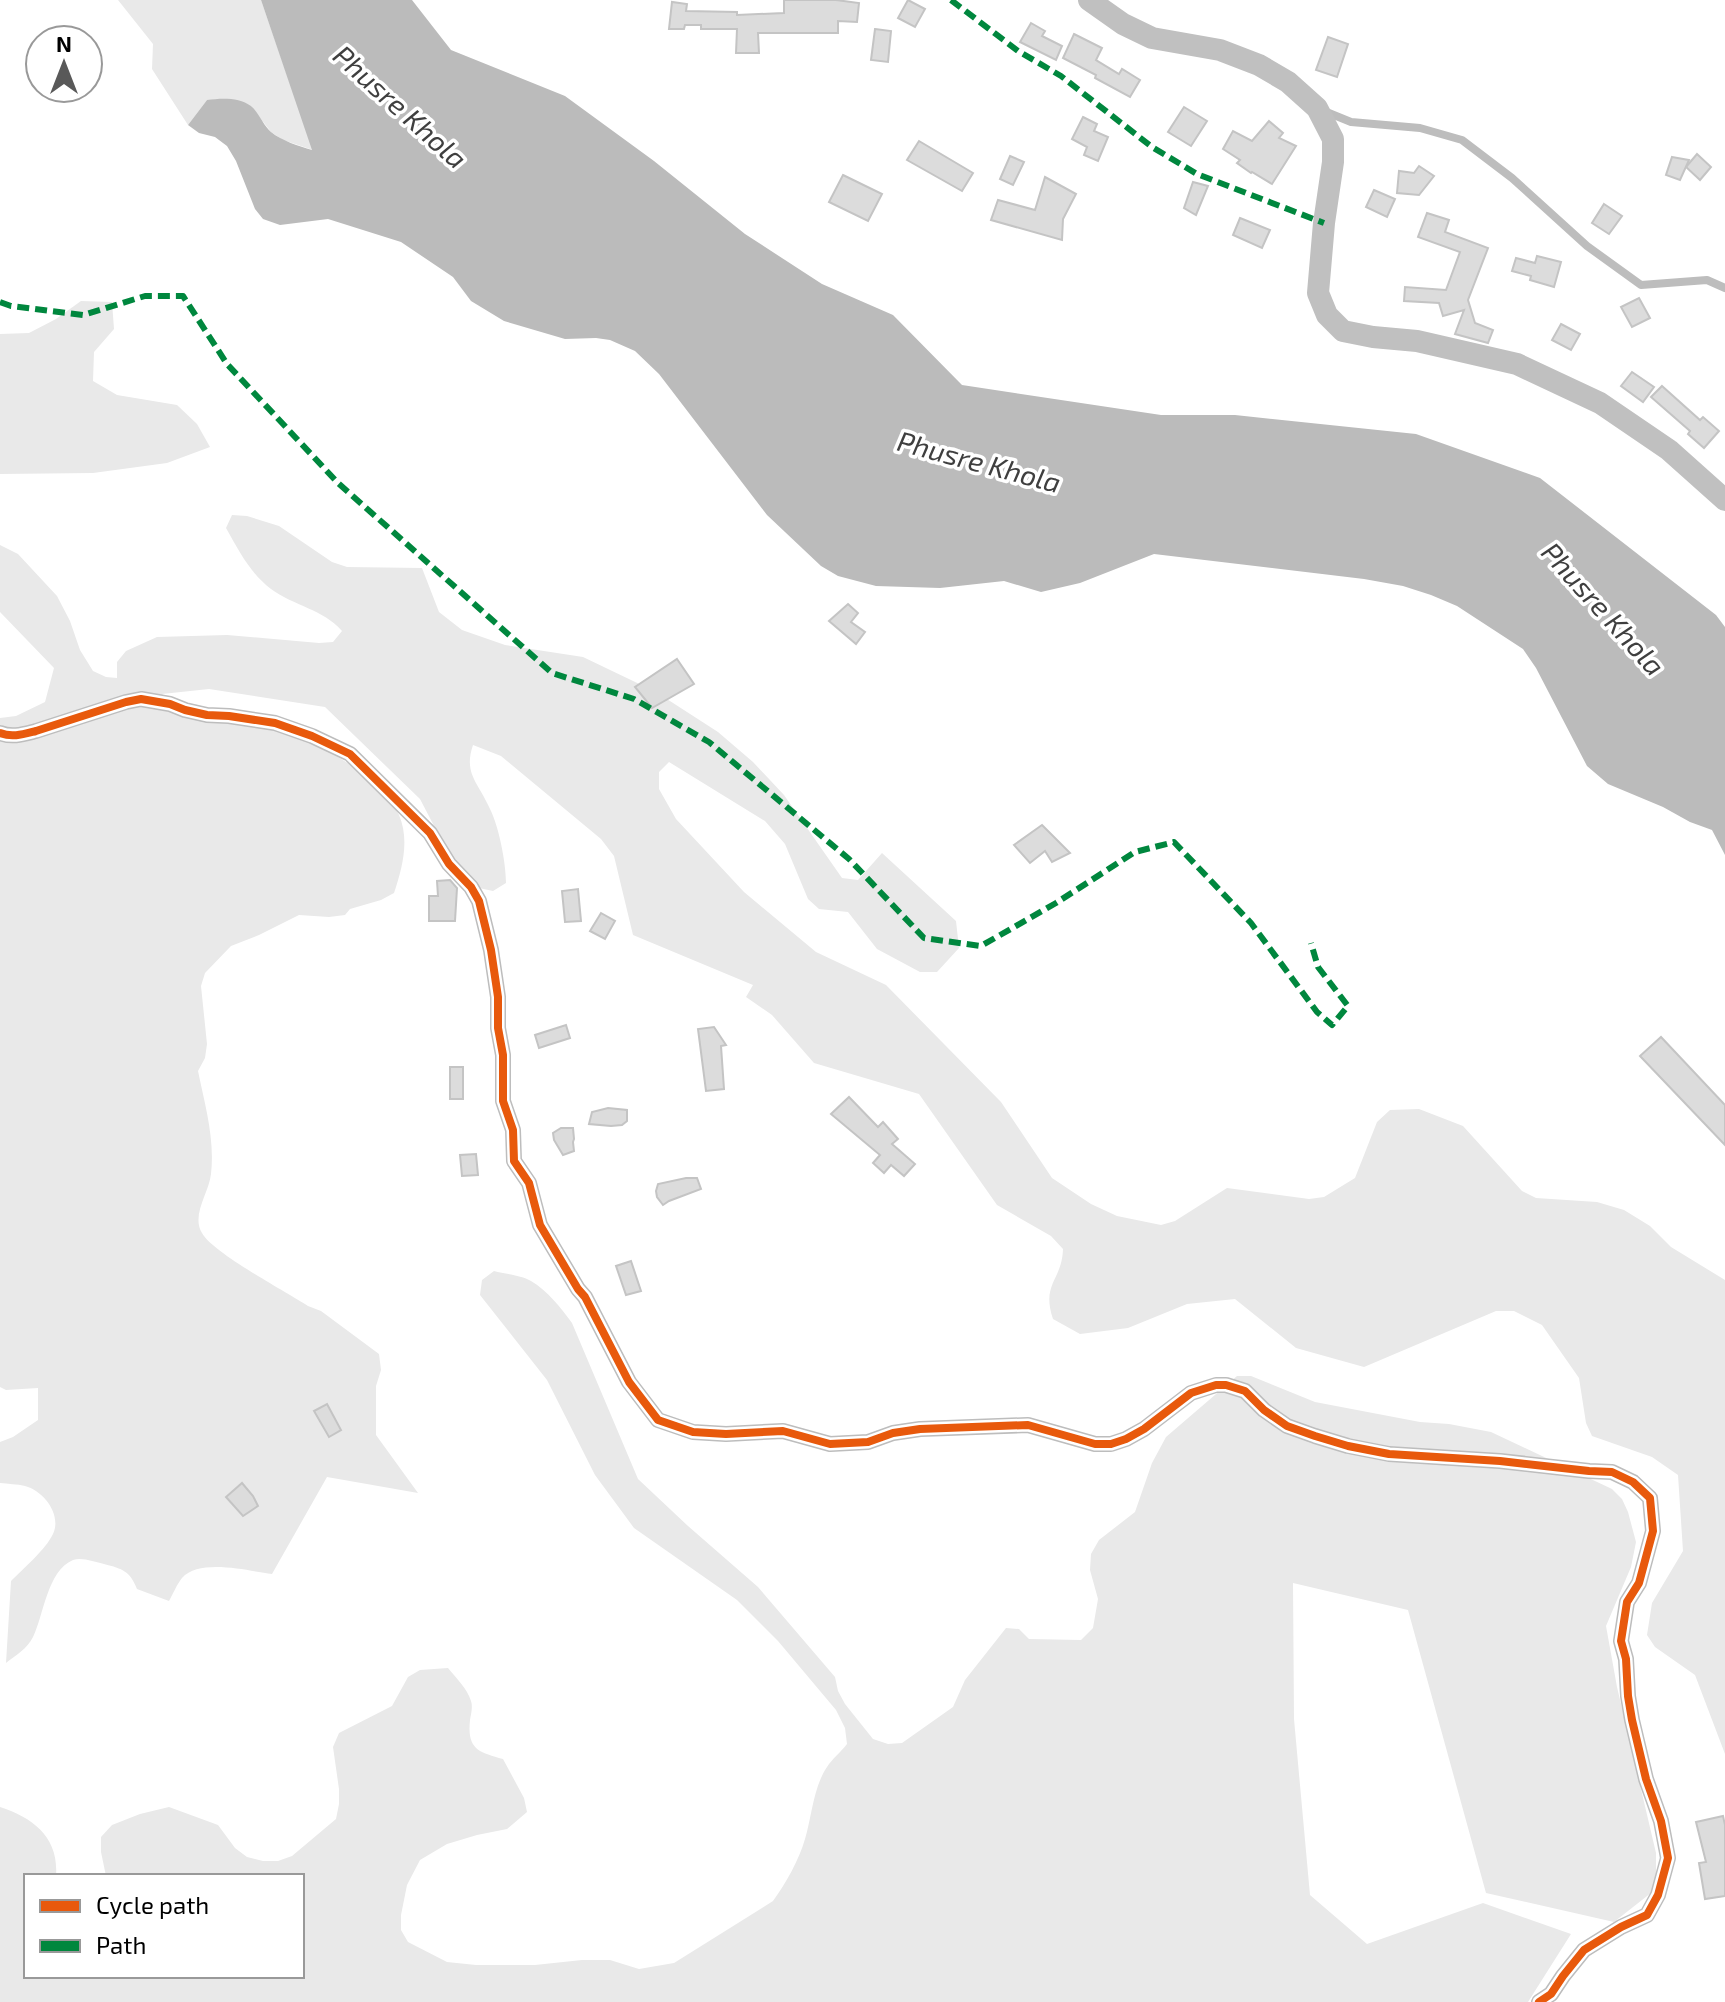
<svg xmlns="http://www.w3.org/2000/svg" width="1725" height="2002" font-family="'Exo 2',sans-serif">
<rect width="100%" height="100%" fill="#fff"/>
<g fill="#e9e9e9">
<path d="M118,0H261L313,150L283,140L271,132L251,106L207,100L188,125L152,69L153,44Z"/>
<path d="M81,301L112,302L114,329L94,352L93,381L117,395L177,405L197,424L210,447L167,463L93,473L0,474V334L29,333L56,319Z"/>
<path d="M232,515L247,516L279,526L332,562L347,567L422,568L439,612L462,630L505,645L583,657L656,692L718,732L753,762L784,795L842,878L858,880L882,853L956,921L959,948L937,972H920L877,949L848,912L819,909L808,899L785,844L765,821L669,762L659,772V789L676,819L744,892L816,952L886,985L1001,1102L1052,1178L1091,1204L1117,1216L1161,1225L1175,1221L1227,1188L1309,1199L1324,1197L1355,1178L1377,1122L1390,1110L1419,1109L1463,1126L1522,1191L1536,1198L1597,1202L1624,1210L1650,1226L1671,1247L1725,1280V1754L1695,1675L1655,1647L1647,1635L1652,1603L1683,1551L1678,1475L1652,1457L1592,1436L1586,1423L1579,1378L1542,1325L1514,1311H1496L1364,1367L1296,1348L1235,1299L1187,1304L1128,1328L1080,1334L1053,1319C1041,1283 1062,1281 1063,1249L1051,1236L997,1205L919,1094L814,1063L772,1015L746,997L753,985L633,935L614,856L601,839L501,756L473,745C463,774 479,783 490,809C499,827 506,863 506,883L493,891L479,888L456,868L420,799L325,707L209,689L162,694C168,700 176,711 184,715C189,717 198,716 203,717C223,720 244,721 264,726C307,736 380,773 399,815C410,840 402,869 394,893L381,900L350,909L345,915L329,917L299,915L259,935L231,946L205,973L201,986L207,1044L205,1058L198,1071C205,1105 215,1139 211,1174C209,1193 191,1215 202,1233C213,1253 285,1291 308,1306L321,1311L379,1354L381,1370L376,1386V1435L418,1493L327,1477L272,1574C248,1571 200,1558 182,1578C177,1584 173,1594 169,1601L137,1589C130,1571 123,1569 104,1564C95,1562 82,1557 73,1560C47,1571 44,1615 33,1637C27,1649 16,1655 6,1663L11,1581C23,1569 46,1549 53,1534C62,1515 44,1491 25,1486C17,1484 8,1484 0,1483V1442L13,1437L38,1420V1388L6,1390L0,1387V718L16,716L45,702L54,668L0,612V545L18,554L57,596L70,621L80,650L93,671L106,677L117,678V662L126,651L157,637L227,635L319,643L333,642L342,631C323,609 294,606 271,589C250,573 239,551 226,528Z"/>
<path d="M494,1271C505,1274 521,1275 531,1281C548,1291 561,1308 572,1323L638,1479L688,1526L758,1587L835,1677L838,1691L845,1704L873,1739L888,1744L902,1743L953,1707L965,1680L1006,1628L1019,1629L1029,1639L1081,1640L1093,1628L1098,1599L1090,1570L1091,1554L1099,1540L1135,1512L1152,1463L1166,1437L1237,1376H1251L1315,1402L1420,1422L1449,1424L1491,1432L1612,1489L1622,1499L1628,1512L1636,1542L1631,1567L1606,1626L1617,1687L1656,1853V1889L1614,1922L1486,1893L1408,1610L1293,1583L1294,1719L1310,1895L1367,1944L1483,1903L1571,1934L1528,2002H0V1807C34,1818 59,1838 56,1876H26V1976H302V1876H106L101,1852V1837L112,1825L140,1814L169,1807L218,1825L235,1848L247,1857L263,1861H278L292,1856L336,1819L339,1804V1789L333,1747L339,1733L392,1706L408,1677L420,1670L448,1668C456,1678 467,1688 471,1701C473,1707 471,1714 470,1720C467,1749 478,1752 503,1759L524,1798L527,1812L507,1829L477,1835L447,1844L420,1860L407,1885L401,1915V1930L408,1942L447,1962L476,1965H535L582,1960H610L639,1969L674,1963L773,1901C786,1883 799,1860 805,1839C812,1816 813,1788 827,1767C832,1759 841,1752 847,1744L845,1728L836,1710L778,1641L737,1600L634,1528L595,1475L547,1380L480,1295L482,1280Z"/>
</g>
<path fill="#bbb" d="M261,0H412L451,50L565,96L654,161L745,234L822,284L893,315L962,385L1161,415H1235L1416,434L1540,478L1716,615L1725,627V855L1712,830L1690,822L1663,807L1608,784L1587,766L1536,668L1523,649L1457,606L1431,595L1403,586L1364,579L1154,554L1080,583L1041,592L1004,581L940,588L876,586L838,576L821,566L767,515L659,374L635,351L610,340L596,338L565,339L504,321L471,301L453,277L401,242L328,219L280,225L263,219L255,209L236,161L227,146L215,137L199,133L188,125L207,100C221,98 239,97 251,106C259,113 263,125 271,132C282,141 299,146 312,150Z"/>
<g fill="#dcdcdc" stroke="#c4c4c4" stroke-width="2">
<path d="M784,0H836L859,3L857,22L838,21V33H758L759,53H736L737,29H701V25H685L684,29H669L672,2L687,4L686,11L737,12V15L784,13Z"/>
<path d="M908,0L925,9L915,27L898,18Z"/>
<path d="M1031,23L1045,31L1042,36L1062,46L1056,60L1020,42Z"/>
<path d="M875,29L891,31L888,62L871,60Z"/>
<path d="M1074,34L1102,48L1096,60L1119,74L1122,69L1140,80L1130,97L1095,78L1096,75L1063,58Z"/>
<path d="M1328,37L1348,44L1337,77L1316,70Z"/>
<path d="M1184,107L1207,121L1191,146L1168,132Z"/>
<path d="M1083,117L1097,124L1094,131L1108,137L1098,161L1084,155L1087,147L1072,139Z"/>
<path d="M1269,121L1283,133L1279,138L1296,146L1272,184L1252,172L1251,173L1237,163L1240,160L1223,149L1233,131L1252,141Z"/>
<path d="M919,141L973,173L962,191L907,160Z"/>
<path d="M1697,154L1711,167L1700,180L1686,167Z"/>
<path d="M1010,156L1024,162L1013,185L1000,179Z"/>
<path d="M1672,157L1689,160L1680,180L1666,175Z"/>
<path d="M1419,166L1434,176L1419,195L1397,193L1399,171L1414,173Z"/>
<path d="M843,175L882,194L868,221L829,202Z"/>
<path d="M1045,177L1076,194L1063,219L1062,240L991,220L998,200L1035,210Z"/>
<path d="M1193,182L1208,186L1196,215L1184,208Z"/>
<path d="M1374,190L1395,199L1387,217L1366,207Z"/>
<path d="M1604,204L1622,216L1609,234L1592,223Z"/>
<path d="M1427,213L1449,220L1445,232L1488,248L1468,300L1475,323L1493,330L1488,343L1455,334L1464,310L1443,316L1439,303L1404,301L1405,287L1446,290L1460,252L1418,237Z"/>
<path d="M1240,218L1270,230L1262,248L1233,235Z"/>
<path d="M1537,256L1561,262L1554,287L1530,280L1531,276L1512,271L1516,258L1535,263Z"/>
<path d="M1639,298L1650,318L1632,327L1621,307Z"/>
<path d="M1561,324L1580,334L1571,350L1552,340Z"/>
<path d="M1632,372L1654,387L1643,402L1621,386Z"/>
<path d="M1662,386L1700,420L1703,417L1719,431L1704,448L1688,434L1690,431L1651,397Z"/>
<path d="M848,604L858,613L851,622L865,632L856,644L829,621Z"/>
<path d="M677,659L694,684L652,708L635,687Z"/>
<path d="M1042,825L1070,853L1052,862L1045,851L1030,863L1014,845Z"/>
<path d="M450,880L457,888L455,921H429V896H438L437,881Z"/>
<path d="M578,889L581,921L565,922L562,891Z"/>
<path d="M601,913L615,921L605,939L590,931Z"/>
<path d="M566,1025L570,1038L539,1048L535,1035Z"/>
<path d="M714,1027L726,1045L721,1046L724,1089L706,1091L698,1029Z"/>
<path d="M1661,1037L1725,1105V1145L1640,1056Z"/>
<rect x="450" y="1067" width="13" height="32"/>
<path d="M849,1097L878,1127L883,1122L898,1139L892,1144L915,1164L904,1176L891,1165L884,1173L873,1163L880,1155L831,1114Z"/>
<path d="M608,1108L627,1110V1121L622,1125L611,1126L589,1124L592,1112Z"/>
<path d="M561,1128H573L574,1139L573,1142L574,1151L563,1155L554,1140L553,1133Z"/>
<path d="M476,1154L478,1175L462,1176L460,1155Z"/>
<path d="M686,1178H697L701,1189L669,1201L663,1205L657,1197L656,1191L658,1184Z"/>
<path d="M631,1261L641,1291L626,1295L616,1266Z"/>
<path d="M327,1404L341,1430L329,1437L314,1411Z"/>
<path d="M242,1483L253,1496L258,1506L243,1516L226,1497Z"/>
<path d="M1723,1816L1725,1825V1896L1705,1899L1699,1863L1706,1862L1696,1822Z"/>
</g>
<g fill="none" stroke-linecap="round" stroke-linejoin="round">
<path stroke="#bdbdbd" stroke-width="8" d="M1324,111L1351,122L1420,128L1462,140L1512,178L1587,246L1641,285L1707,280L1725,288"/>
<path stroke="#bdbdbd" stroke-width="16" d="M0,733C12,738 24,734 36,731L126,702L141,699L170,704L185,710L207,715L229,716L275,723L312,736L350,754L430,833L449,864L471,887L479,901L491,950L498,997V1028L503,1055V1101L513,1130L514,1161L529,1183L540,1225L578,1289L585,1297L629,1382L658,1420L693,1432L726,1434L783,1431L830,1444L868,1442L893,1433L920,1429L1028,1425L1095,1444H1111L1126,1439L1144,1429L1191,1393L1216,1385H1226L1245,1391L1264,1410L1287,1426L1315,1436L1348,1446L1389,1454L1500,1461L1589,1471L1612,1472L1633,1482L1650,1498L1653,1531L1639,1583L1627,1602L1621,1641L1626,1659L1628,1696L1632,1720L1646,1779L1661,1821L1668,1858L1658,1895L1647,1915L1621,1927L1584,1950L1563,1976L1551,1994L1539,2002"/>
<path stroke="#c0c0c0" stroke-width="22" d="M1089,0L1123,24L1152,38L1220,50L1259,65L1288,82L1317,108L1333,139V162L1324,223L1318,293L1327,315L1343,331L1373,337L1417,341L1517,364L1600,403L1669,450L1725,500"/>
<g stroke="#00873e" stroke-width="6" stroke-dasharray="12 6" stroke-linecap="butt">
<path d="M951,0L1018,51L1061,76L1152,147L1197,174L1324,223"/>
<path d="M0,302L11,306L83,315L145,296H183L227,364L338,483L552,673L634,699L709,742L849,859L924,938L981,946L1056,903L1135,852L1174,842L1251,923L1317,1012L1332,1025L1348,1006L1318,967L1311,943"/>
</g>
<g stroke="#fff" stroke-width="13">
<path id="cycleway" d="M0,733C12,738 24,734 36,731L126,702L141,699L170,704L185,710L207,715L229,716L275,723L312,736L350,754L430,833L449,864L471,887L479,901L491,950L498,997V1028L503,1055V1101L513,1130L514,1161L529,1183L540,1225L578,1289L585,1297L629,1382L658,1420L693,1432L726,1434L783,1431L830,1444L868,1442L893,1433L920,1429L1028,1425L1095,1444H1111L1126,1439L1144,1429L1191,1393L1216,1385H1226L1245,1391L1264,1410L1287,1426L1315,1436L1348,1446L1389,1454L1500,1461L1589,1471L1612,1472L1633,1482L1650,1498L1653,1531L1639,1583L1627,1602L1621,1641L1626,1659L1628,1696L1632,1720L1646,1779L1661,1821L1668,1858L1658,1895L1647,1915L1621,1927L1584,1950L1563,1976L1551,1994L1539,2002"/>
</g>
<use href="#cycleway" stroke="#e8590c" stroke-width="8"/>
</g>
<g text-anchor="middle" stroke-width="7" stroke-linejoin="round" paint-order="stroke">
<g font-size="28" font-style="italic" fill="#3f3f3f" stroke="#fff">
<text transform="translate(400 107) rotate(42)" y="10">Phusre Khola</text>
<text transform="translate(979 462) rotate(15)" y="10">Phusre Khola</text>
<text transform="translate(1603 609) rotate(48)" y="10">Phusre Khola</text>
</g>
</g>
<rect x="24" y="1874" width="280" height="104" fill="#ffffff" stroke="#999999" stroke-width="2"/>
<rect x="40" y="1900" width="40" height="12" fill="#e8590c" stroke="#999999" stroke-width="2"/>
<text x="96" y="1914" font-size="24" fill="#000000">Cycle path</text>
<rect x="40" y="1940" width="40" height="12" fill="#00873e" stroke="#999999" stroke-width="2"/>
<text x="96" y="1954" font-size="24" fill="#000000">Path</text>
<g transform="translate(64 64)"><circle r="38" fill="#ffffff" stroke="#999999" stroke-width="2"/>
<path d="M0-6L14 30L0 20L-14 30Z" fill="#595959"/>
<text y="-12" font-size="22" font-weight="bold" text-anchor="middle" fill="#000000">N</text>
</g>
</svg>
